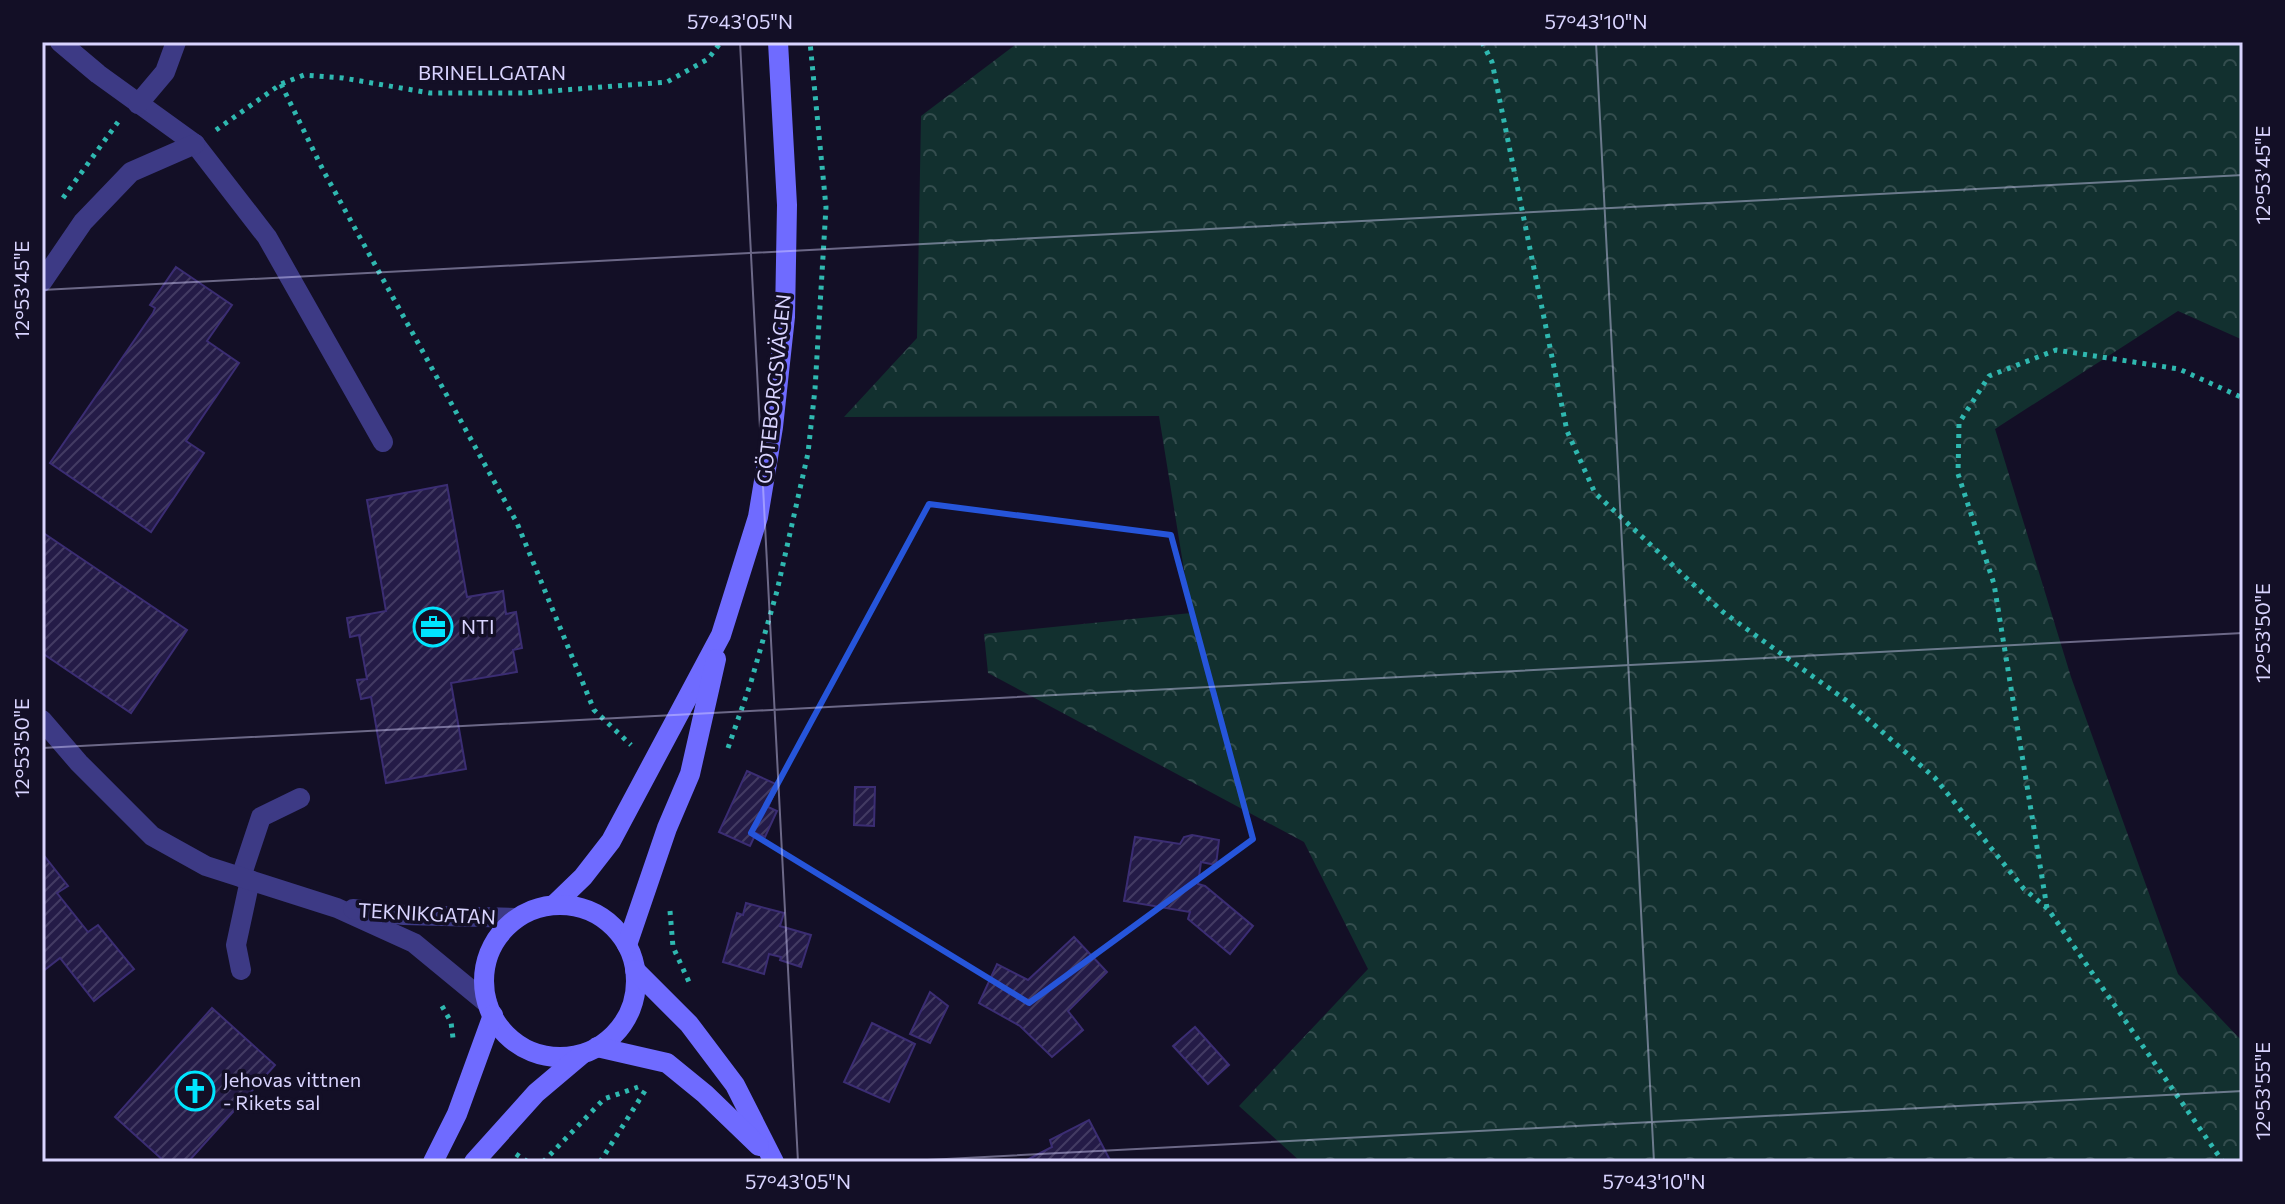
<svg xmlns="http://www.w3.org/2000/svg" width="2285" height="1204" font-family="Commissioner,sans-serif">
<defs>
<pattern id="forest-crowns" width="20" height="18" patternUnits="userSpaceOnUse" patternTransform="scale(2)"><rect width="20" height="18" fill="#12302f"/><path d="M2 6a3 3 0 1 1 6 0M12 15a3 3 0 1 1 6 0" fill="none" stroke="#344d4e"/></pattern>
<pattern id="building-hatch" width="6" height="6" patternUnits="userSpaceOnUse" patternTransform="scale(2)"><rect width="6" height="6" fill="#241b47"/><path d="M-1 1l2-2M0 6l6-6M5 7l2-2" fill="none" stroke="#433b63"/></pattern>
</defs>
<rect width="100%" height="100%" fill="#130f26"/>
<path fill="url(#forest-crowns)" d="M1019,42H2243V340L2178,311L1995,429L2071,677L2178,974L2243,1042V1162H1301L1239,1106L1368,969L1304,842L988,673L984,634L1191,613L1159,416L844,417L917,338L921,116Z"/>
<g fill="url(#building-hatch)" stroke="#3b2d73" stroke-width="2">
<path d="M176,267L232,305L207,341L239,363L186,441L204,453L151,532L50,463L153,313L155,308L150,305Z"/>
<path d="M447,485L467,597L503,591L506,614L516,612L522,648L513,650L517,672L451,683L466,769L386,783L371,697L361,699L357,680L367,679L359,635L350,637L347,618L386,611L367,500Z"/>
<path d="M42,532L187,630L131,713L42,653Z"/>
<path d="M747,771L778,785L768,807L777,811L765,837L756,833L750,846L719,832Z"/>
<path d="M855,787H875L874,826L854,825Z"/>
<path d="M1192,835L1219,840L1216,865L1201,862L1198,884L1205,886L1253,926L1230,954L1188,919L1190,912L1124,901L1135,837L1180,844L1184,837Z"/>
<path d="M42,853L68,886L57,893L88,932L98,925L134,969L94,1001L60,958L42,972Z"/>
<path d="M746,903L784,913L780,926L811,935L801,967L780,960L781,957L769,954L764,974L723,962L737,913L743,915Z"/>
<path d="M1074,937L1107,972L1068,1011L1083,1030L1052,1057L1020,1026L979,1003L997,964L1028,980Z"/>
<path d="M930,992L948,1006L930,1043L910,1034Z"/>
<path d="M212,1008L275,1065L188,1162H165L115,1117Z"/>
<path d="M872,1023L915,1044L889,1102L844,1082Z"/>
<path d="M1195,1027L1229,1065L1208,1084L1173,1046Z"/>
<path d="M1089,1120L1111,1162H1023L1052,1147L1050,1140Z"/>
</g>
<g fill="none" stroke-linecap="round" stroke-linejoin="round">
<g stroke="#2fb8b0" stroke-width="5" stroke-dasharray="4 6" stroke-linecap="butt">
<path d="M1482,42L1492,62L1567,431L1595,493L1723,612L1847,701L1935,778L2024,889L2048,909L2223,1162"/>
<path d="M281,84L324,172L517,523L594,710L631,745"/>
<path d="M216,130L281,84L304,75L343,78L430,93H525L667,82L708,59L721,42"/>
<path d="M63,198L118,122"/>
<path d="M728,748L751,682L777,591L808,453L815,389L826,207L810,42"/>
<path d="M2047,908L1994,584L1958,474L1959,423L1989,376L2056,350L2179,369L2243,398"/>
<path d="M670,911L673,947L689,982"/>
<path d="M442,1006L451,1022L453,1038"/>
<path d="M516,1154L528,1162"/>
<path d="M543,1162L604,1099L638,1087"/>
<path d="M600,1162L648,1086"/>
</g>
<g stroke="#3d3a85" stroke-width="20">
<path d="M195,144L267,237L383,442"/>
<path d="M241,877L261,817L300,798"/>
<path d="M241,970L236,945L250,880"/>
</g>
<g stroke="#3d3a85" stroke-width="20">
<path d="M60,42L98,74L195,144"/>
<path d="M138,104L165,72L176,42"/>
<path d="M42,282L83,222L131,172L195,144"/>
<path d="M42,720L79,763L152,836L206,866L337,908L414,943L488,1004"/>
<path d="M353,909L404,915L517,918"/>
</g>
<g stroke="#6f6bff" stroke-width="20">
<path d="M554,905L583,877L611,841L721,635L758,517L773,427L785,317L787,205L778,42"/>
<circle cx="560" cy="981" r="76"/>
<path d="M627,945L667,828L690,774L716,659"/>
<path d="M635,970L689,1024L735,1085L774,1162"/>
<path d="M597,1047L667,1063L705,1094L759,1146"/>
<path d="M433,1162L457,1114L493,1015"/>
<path d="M474,1162L536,1093L581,1055"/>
</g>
</g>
<path fill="none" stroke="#2655da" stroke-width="6" stroke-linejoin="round" d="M929,504L1171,535L1253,839L1029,1003L751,833Z"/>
<path fill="none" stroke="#d9d4ff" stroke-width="2" stroke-opacity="0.45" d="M740,42L798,1162M1596,42L1654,1162M42,290L2243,175M42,748L2243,633M889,1162L2243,1091"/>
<defs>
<g id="office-ring" transform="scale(2)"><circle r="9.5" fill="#130f26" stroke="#00e5ff" stroke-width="1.5"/><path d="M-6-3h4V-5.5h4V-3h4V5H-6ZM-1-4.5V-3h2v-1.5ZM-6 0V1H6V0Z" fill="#00e5ff"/></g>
<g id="church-ring" transform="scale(2)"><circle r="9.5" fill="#130f26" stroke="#00e5ff" stroke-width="1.5"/><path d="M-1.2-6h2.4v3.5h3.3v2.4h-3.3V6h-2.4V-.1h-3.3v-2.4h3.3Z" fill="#00e5ff"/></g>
</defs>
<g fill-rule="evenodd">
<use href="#office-ring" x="433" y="627"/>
<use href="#church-ring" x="195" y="1091"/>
</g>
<g text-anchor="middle" stroke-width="7" stroke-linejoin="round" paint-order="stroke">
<g font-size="20" fill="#d9d4ff" stroke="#130f26">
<text x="492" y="80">BRINELLGATAN</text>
<text transform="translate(774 389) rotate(-84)" y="7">GÖTEBORGSVÄGEN</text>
<text transform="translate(427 914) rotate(3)" y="7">TEKNIKGATAN</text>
</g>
<g font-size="20" fill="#d9d4ff" stroke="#130f26" text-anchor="start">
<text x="461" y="634">NTI</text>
<text x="223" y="1087">Jehovas vittnen<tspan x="223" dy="23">- Rikets sal</tspan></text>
</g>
</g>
<rect width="2285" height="1204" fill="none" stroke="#130f26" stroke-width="88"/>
<rect x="44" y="44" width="2197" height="1116" fill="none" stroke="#d9d4ff" stroke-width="3"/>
<g font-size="20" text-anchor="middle" fill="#d9d4ff">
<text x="740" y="29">57°43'05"N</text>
<text x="1596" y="29">57°43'10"N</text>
<text transform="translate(2263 175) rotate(-90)" y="7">12°53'45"E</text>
<text transform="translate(22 290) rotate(-90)" y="7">12°53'45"E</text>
<text transform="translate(2263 633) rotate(-90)" y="7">12°53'50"E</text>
<text transform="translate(22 748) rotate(-90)" y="7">12°53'50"E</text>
<text transform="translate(2263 1091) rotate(-90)" y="7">12°53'55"E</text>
<text x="798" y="1189">57°43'05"N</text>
<text x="1654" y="1189">57°43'10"N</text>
</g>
</svg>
